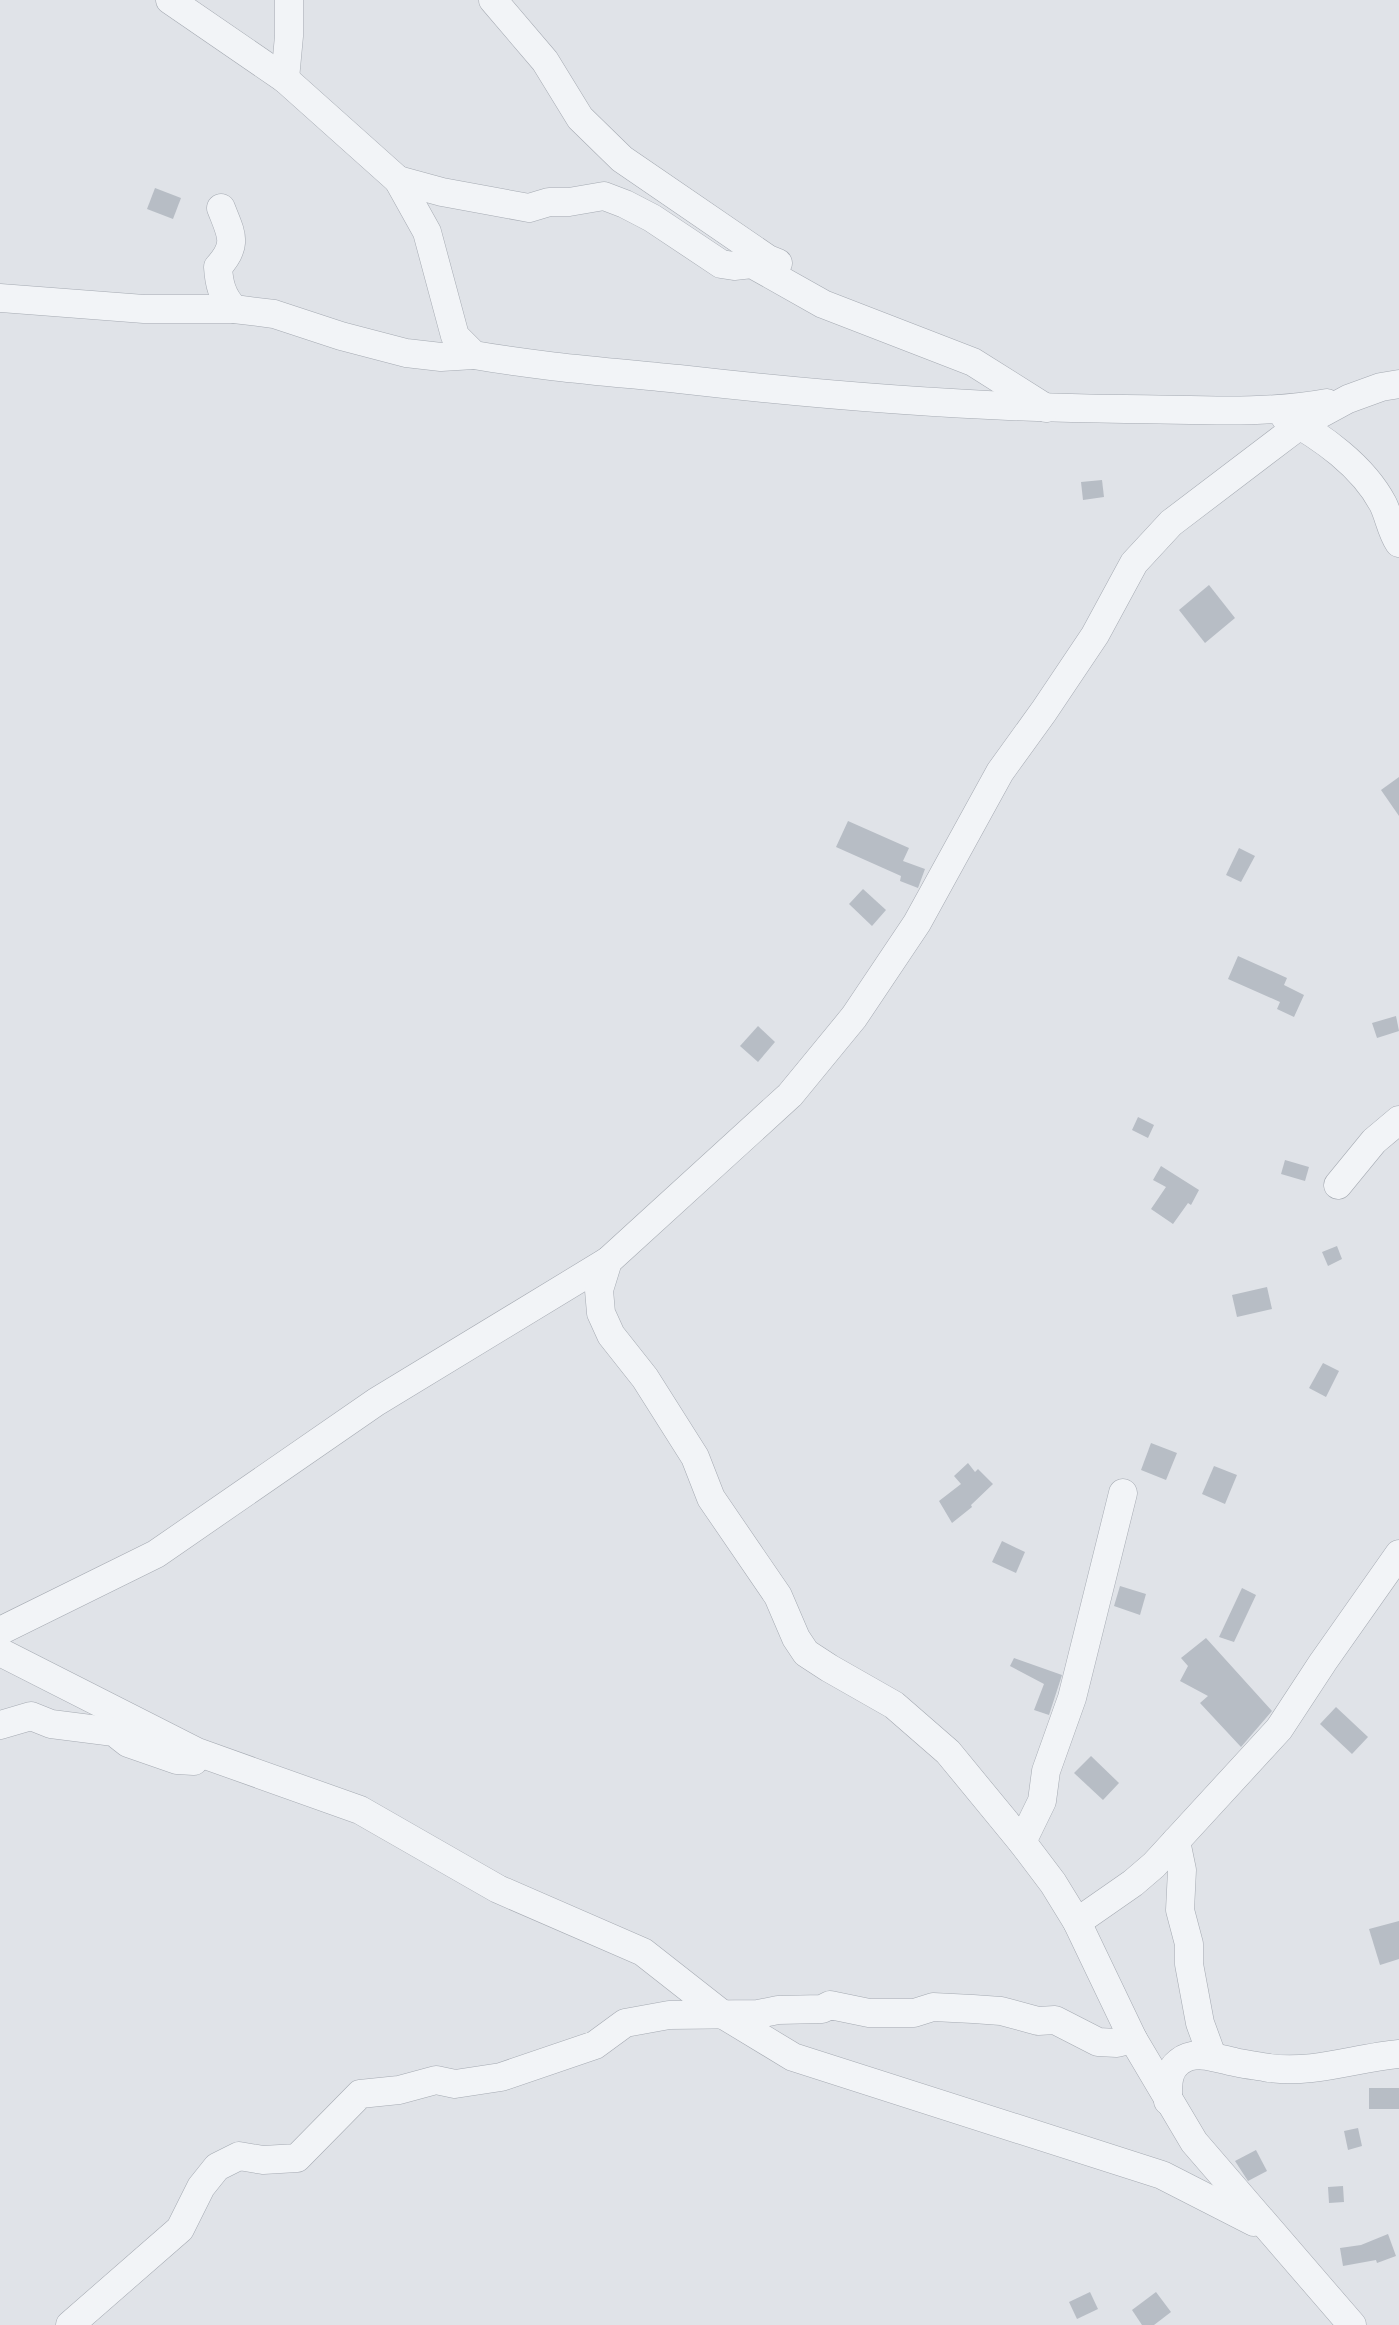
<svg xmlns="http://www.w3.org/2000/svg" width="1399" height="2325" font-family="'Open Sans',sans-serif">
<rect width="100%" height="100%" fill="#e0e3e8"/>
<g fill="#b7bdc5">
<path d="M155,188L181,198L173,219L147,209Z"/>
<path d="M1102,480L1104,497L1083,500L1081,482Z"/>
<path d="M1209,585L1235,618L1205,643L1179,610Z"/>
<path d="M1399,777V816L1381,790Z"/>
<path d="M848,821L909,848L903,861L925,869L918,888L900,881L901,876L836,847Z"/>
<path d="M1239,848L1255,856L1241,882L1226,875Z"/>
<path d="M863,889L886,910L872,926L849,904Z"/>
<path d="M1238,956L1287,978L1284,985L1304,995L1294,1017L1277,1009L1280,1002L1228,979Z"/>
<path d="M1396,1016L1399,1031L1377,1038L1372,1023Z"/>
<path d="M758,1026L775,1042L758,1062L740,1046Z"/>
<path d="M1138,1117L1154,1125L1148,1138L1132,1130Z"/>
<path d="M1285,1160L1309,1167L1305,1181L1281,1174Z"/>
<path d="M1161,1166L1199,1190L1191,1205L1188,1203L1173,1224L1151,1209L1166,1187L1153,1180Z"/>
<path d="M1337,1246L1342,1259L1328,1266L1322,1252Z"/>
<path d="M1267,1287L1272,1309L1237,1317L1232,1295Z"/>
<path d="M1323,1363L1339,1371L1326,1397L1309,1388Z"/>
<path d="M1151,1443L1177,1453L1166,1480L1141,1470Z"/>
<path d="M968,1463L975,1472L978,1469L993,1484L971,1505L972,1507L952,1523L939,1501L961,1484L954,1476Z"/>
<path d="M1214,1466L1237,1475L1225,1504L1202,1494Z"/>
<path d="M1002,1541L1025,1552L1016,1573L992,1562Z"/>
<path d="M1120,1586L1146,1594L1140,1615L1114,1606Z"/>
<path d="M1242,1588L1256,1595L1234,1642L1219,1637Z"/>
<path d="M1206,1638L1272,1711L1241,1747L1200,1703L1208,1696L1180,1681L1188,1666L1181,1658Z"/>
<path d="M1014,1658L1062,1675L1049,1715L1034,1710L1044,1684L1010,1666Z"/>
<path d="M1336,1707L1368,1737L1352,1754L1320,1724Z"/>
<path d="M1091,1756L1119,1783L1103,1800L1074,1773Z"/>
<path d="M1399,1921V1959L1380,1965L1369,1929Z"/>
<rect x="1369" y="2088" width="30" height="21"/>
<path d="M1358,2128L1362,2146L1348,2150L1344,2131Z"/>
<path d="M1256,2150L1267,2171L1248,2181L1235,2161Z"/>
<path d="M1343,2186L1344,2202L1329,2203L1328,2187Z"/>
<path d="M1388,2234L1396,2256L1377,2263L1376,2260L1343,2266L1340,2248L1361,2245Z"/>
<path d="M1090,2292L1098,2309L1077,2319L1069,2302Z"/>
<path d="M1156,2292L1171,2312L1154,2325H1142L1132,2310Z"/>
</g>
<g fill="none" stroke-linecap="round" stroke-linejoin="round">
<g stroke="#a5aab2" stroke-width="29">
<g id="minor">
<path d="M170,0L285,79L398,180L427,232L455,336L474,355C542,367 611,372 679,379C827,396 976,408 1125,409C1191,409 1261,415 1327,403"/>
<path d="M493,0L545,61L580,118L622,159L768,259L778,263"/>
<path d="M285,79L289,36V0"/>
<path d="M398,180L442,192L529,208L549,202H569L604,196L625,204L652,218L721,264L734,266L752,264L823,304L973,362L1046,408"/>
<path d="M221,208C231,234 239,244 218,267C219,284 222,296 234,309"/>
<path d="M0,298L144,309H234L274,314L341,336L406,353L441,357L474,355"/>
<path d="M1285,417C1321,436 1363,466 1383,504C1389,516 1391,531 1399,543"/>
<path d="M1338,1185L1374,1141L1399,1120"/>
<path d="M0,1631L156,1554L376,1402L608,1261"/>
<path d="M0,1652L197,1752L360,1810L498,1889L643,1952L722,2014L793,2057L1162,2175L1254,2222"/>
<path d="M0,1725L31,1716L51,1724L114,1732L128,1743L177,1760L194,1761"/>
<path d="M1176,1841L1182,1870L1180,1910L1189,1944V1964L1200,2023L1212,2056"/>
<path d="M1022,1842L1042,1801L1046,1771L1072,1698L1123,1493"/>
<path d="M1077,1922L1133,1883L1154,1865L1279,1729L1323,1662L1399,1554"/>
<path d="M1168,2101C1168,2086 1167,2071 1179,2062C1196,2048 1221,2060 1239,2063C1249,2065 1259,2066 1269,2068C1314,2074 1355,2058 1399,2054"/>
<path d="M70,2325L180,2229L201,2187L217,2167L239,2156L263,2160L297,2158L360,2094L399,2090L436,2080L455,2084L501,2077L595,2045L625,2023L669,2015L758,2014L778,2010L822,2009L830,2005L869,2013H914L933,2007L973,2009L1001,2011L1038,2021L1055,2020L1098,2042L1117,2043L1133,2039"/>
<path d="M1352,2325L1194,2142L1133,2039L1077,1922L1053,1883L1022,1842L948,1752L894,1705L829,1668L806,1653L796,1638L778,1596L711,1498L695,1457L645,1378L611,1335L601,1313L599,1290L608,1261L790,1095L854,1017L917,923L1000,772L1044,711L1095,635L1134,563L1171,523L1300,425L1348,399L1381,387L1399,384"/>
</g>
</g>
<use href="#minor" stroke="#f2f4f7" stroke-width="28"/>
</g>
</svg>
